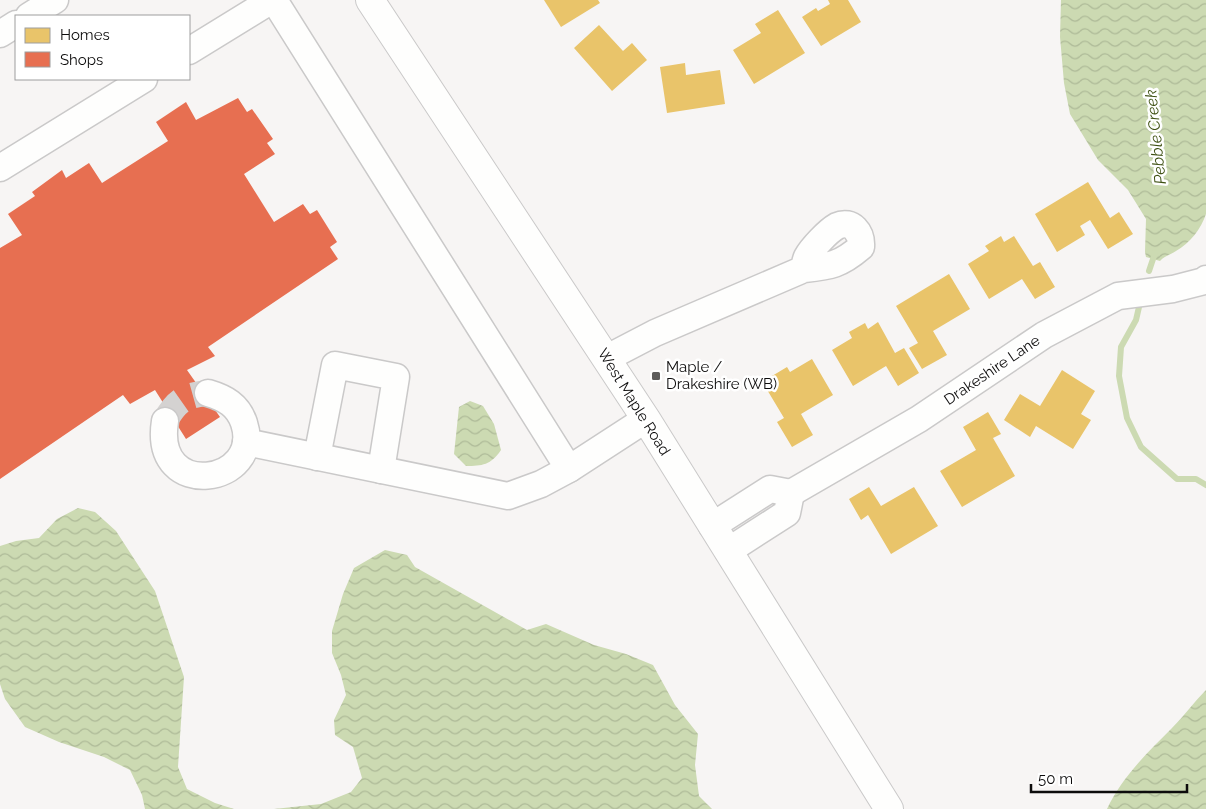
<svg xmlns="http://www.w3.org/2000/svg" width="1206" height="809" font-family="Raleway,sans-serif">
<defs>
<pattern id="water-waves" width="16" height="10" patternUnits="userSpaceOnUse" patternTransform="scale(1.25)"><rect width="16" height="10" fill="#ccdab2"/><path d="M0 5q4-4 8 0t8 0" fill="none" stroke="#aeba98"/></pattern>
</defs>
<rect width="100%" height="100%" fill="#f7f5f4"/>
<g fill="url(#water-waves)">
<path d="M1061,0H1206V214C1201,229 1190,243 1176,251C1170,255 1164,256 1160,261L1146,257L1145,252L1146,219L1128,190L1098,160L1070,114L1064,83L1060,37Z"/>
<path d="M470,401L483,406L494,424L501,450C491,465 482,466 466,466L454,454L459,407Z"/>
<path d="M78,508L95,512L116,531L155,591L184,677L178,767L187,789L215,803L234,809H145L142,795L130,770L104,757L59,742L25,727L5,699L0,684V546L16,541L39,538L57,519Z"/>
<path d="M385,550L407,555L415,567L527,630L546,624L594,645L626,654L653,665L675,705L698,734L695,765L699,796L712,809H274L321,804L351,792L362,778L353,747L335,735L334,720L346,695L341,675L332,653V631L343,594L354,568Z"/>
<path d="M1206,690V809H1107C1122,777 1147,753 1172,728C1184,716 1194,702 1206,690Z"/>
</g>
<g fill="#e9c46a">
<path d="M544,0H598L600,3L561,27Z"/>
<path d="M828,0H848L861,22L821,46L802,17L816,8L818,11L830,4Z"/>
<path d="M778,10L805,53L754,84L733,50L761,33L755,24Z"/>
<path d="M599,25L623,51L632,43L647,60L612,91L574,48Z"/>
<path d="M685,63L686,75L720,70L725,104L667,113L660,67Z"/>
<path d="M1088,182L1110,218L1119,212L1133,234L1108,249L1090,220L1080,226L1085,235L1057,252L1035,214Z"/>
<path d="M1001,236L1004,242L1014,236L1033,266L1040,262L1055,287L1035,299L1022,279L989,299L968,264L989,251L985,246Z"/>
<path d="M949,274L970,309L933,331L947,355L922,369L909,348L918,343L896,306Z"/>
<path d="M878,322L895,353L904,348L919,373L898,386L886,366L853,386L832,350L852,338L849,332L865,323L868,329Z"/>
<path d="M812,359L833,395L801,414L813,435L792,447L777,422L784,418L766,388L776,383L772,376L787,367L790,372Z"/>
<path d="M1062,370L1095,391L1081,414L1091,420L1073,449L1036,426L1030,437L1004,420L1020,394L1040,406Z"/>
<path d="M988,412L1001,434L993,438L1015,476L962,507L940,471L976,450L963,427Z"/>
<path d="M869,487L881,506L914,487L938,526L891,554L868,515L861,520L849,499Z"/>
</g>
<path fill="#e76f51" d="M238,98L247,112L252,109L273,139L267,143L275,154L244,174L274,222L303,204L310,214L317,210L337,242L330,247L338,259L208,347L215,356L187,370L220,417L186,439L155,390L130,404L123,395L0,479V248L22,235L8,214L35,196L32,192L62,170L66,178L89,163L102,183L168,141L156,122L186,102L196,120Z"/>
<g fill="none" stroke-linecap="round" stroke-linejoin="round">
<g stroke="#ccdab2" stroke-width="6">
<path d="M1149,271L1155,253"/>
<path d="M1139,307L1136,320L1121,347L1119,376L1127,418L1141,447L1177,479H1196L1206,485"/>
</g>
<path stroke="#d4d2d1" stroke-width="26" stroke-dasharray="26 13" stroke-linecap="butt" d="M165,421C176,401 185,395 208,393"/>
<g stroke="#cac9c9" stroke-width="29">
<g id="minor">
<path d="M274,0L569,469L646,419"/>
<path d="M29,16L55,0"/>
<path d="M0,34L16,24"/>
<path d="M189,51L272,0"/>
<path d="M0,168L144,79"/>
<path d="M607,358L655,333L804,269C831,266 840,265 861,247C862,233 852,219 837,226C828,231 812,248 807,257C805,261 805,265 804,269"/>
<path d="M165,421C152,503 264,484 244,423C238,405 225,398 208,393"/>
<path d="M246,442L508,496L541,484L569,469"/>
<path d="M317,457L335,365L396,377L381,470"/>
<path d="M791,493L919,419L1044,335L1118,296L1173,289L1204,281L1206,279"/>
<path d="M712,526L770,489L791,493L787,513L728,551"/>
</g>
</g>
<g stroke="#cac9c9" stroke-width="30">
<path id="major" d="M370,0L646,419L889,809"/>
</g>
<use href="#minor" stroke="#fefefd" stroke-width="26"/>
<use href="#major" stroke="#fefefd" stroke-width="28"/>
</g>
<rect fill="#5f5e5d" stroke="#fff" stroke-width="2" x="651" y="371" width="10" height="10" rx="2.5"/>
<g text-anchor="middle" stroke-width="5" stroke-linejoin="round" paint-order="stroke">
<g font-size="15" fill="#0d0c0c" stroke="#fff" text-anchor="start">
<text x="666" y="372">Maple /<tspan x="666" dy="17">Drakeshire (WB)</tspan></text>
</g>
<g font-size="15" fill="#0d0c0c" stroke="#fff">
<text transform="translate(992 370) rotate(-34)" y="5">Drakeshire Lane</text>
<text transform="translate(634 402) rotate(58)" y="5">West Maple Road</text>
</g>
<g font-size="16" font-style="italic" fill="#3f5113" stroke="#fff">
<text transform="translate(1155 137) rotate(-96)" y="6">Pebble Creek</text>
</g>
</g>
<rect x="15" y="15" width="175" height="65" fill="#ffffff" stroke="#9e9e9e"/>
<rect x="25" y="28" width="25" height="15" fill="#e9c46a" stroke="#9e9e9e"/>
<text x="60" y="40" font-size="15" fill="#0d0c0c">Homes</text>
<rect x="25" y="52" width="25" height="15" fill="#e76f51" stroke="#9e9e9e"/>
<text x="60" y="65" font-size="15" fill="#0d0c0c">Shops</text>
<path d="M1031 784v8h156v-8" fill="none" stroke="#0d0c0c" stroke-width="2.5"/>
<text x="1038" y="784" font-size="15" fill="#0d0c0c" stroke="#ffffff" stroke-width="4" paint-order="stroke">50 m</text>
</svg>
